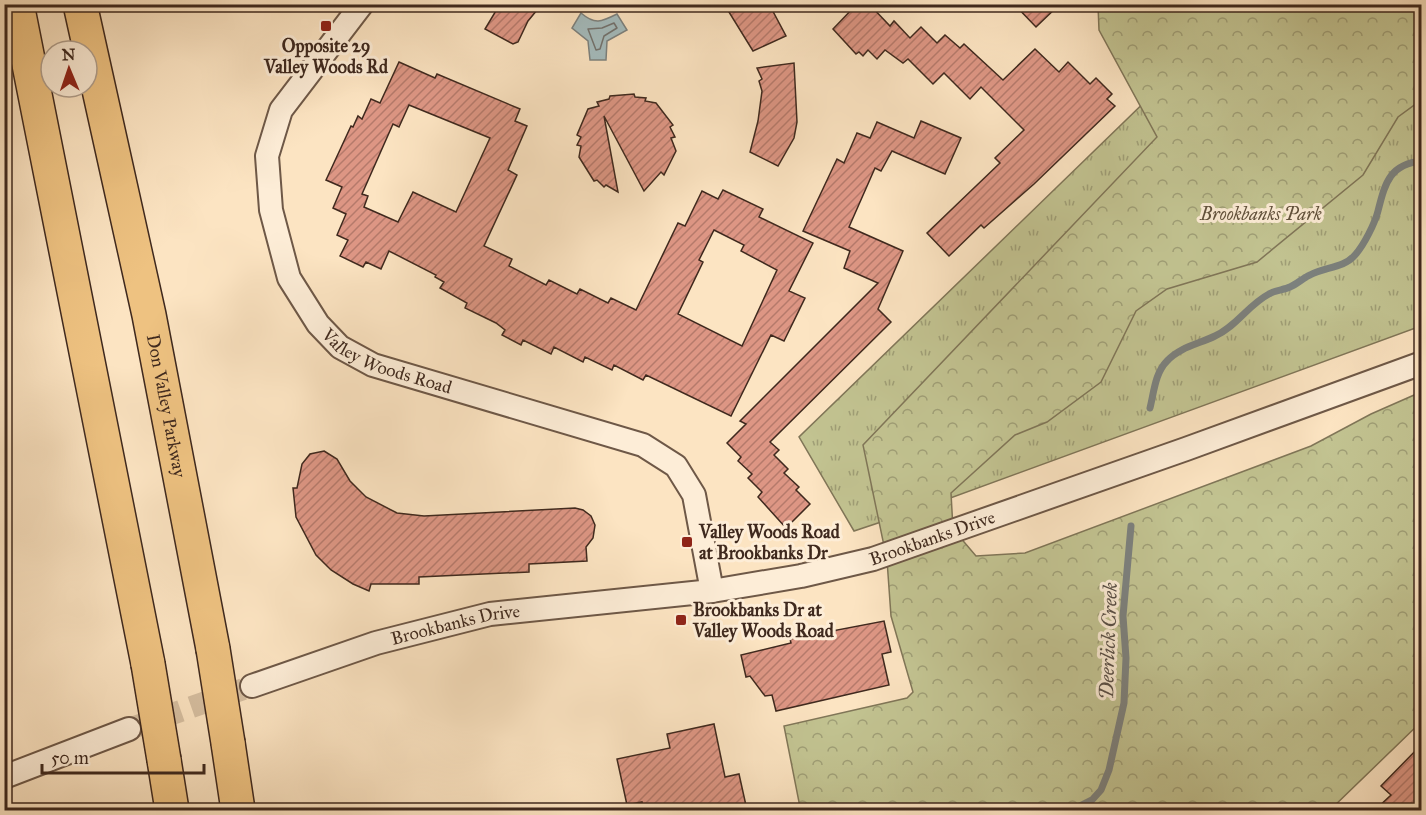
<svg xmlns="http://www.w3.org/2000/svg" width="1426" height="815" font-family="'IM FELL Great Primer',serif">
<defs>
<pattern id="grass-tufts" width="24" height="20" patternUnits="userSpaceOnUse" patternTransform="scale(1.5)"><rect width="24" height="20" fill="#c2c391"/><path d="M3 7l-1-3M5 7V3M7 7l1-3M15 17l-1-3M17 17v-4M19 17l1-3" fill="none" stroke="#9f9e76"/></pattern>
<pattern id="forest-crowns" width="20" height="18" patternUnits="userSpaceOnUse" patternTransform="scale(1.5)"><rect width="20" height="18" fill="#c2c391"/><path d="M2 6a3 3 0 1 1 6 0M12 15a3 3 0 1 1 6 0" fill="none" stroke="#9f9e76"/></pattern>
<pattern id="building-hatch" width="6" height="6" patternUnits="userSpaceOnUse" patternTransform="scale(1.5)"><rect width="6" height="6" fill="#dd9684"/><path d="M-1 1l2-2M0 6l6-6M5 7l2-2" fill="none" stroke="#b57a6b"/></pattern>
</defs>
<rect width="100%" height="100%" fill="#fce4c2"/>
<filter id="stains"><feTurbulence type="fractalNoise" baseFrequency=".00333" numOctaves="4"/><feColorMatrix values="0 0 0 0 .2 0 0 0 0 .09 0 0 0 0 .02 0 0 0 .5 -.17"/></filter>
<radialGradient id="worn" r=".72"><stop offset=".6" stop-color="#630" stop-opacity="0"/><stop offset="1" stop-color="#630" stop-opacity=".3"/></radialGradient>
<path fill="url(#grass-tufts)" stroke="#807658" stroke-width="1.5" d="M1421,5V326L923,508L854,531L799,437L1155,92Z"/>
<path fill="url(#forest-crowns)" stroke="#807658" stroke-width="1.5" d="M1098,5H1421V100L1398,117L1363,175L1257,262L1167,289L1136,311L1101,382L1047,422L1015,435L951,493L953,529L976,556L1025,553L1311,446L1371,414L1421,392V722L1330,810H798L800,807L784,726L907,698L913,692L891,616L887,560L863,445L1157,137L1099,30Z"/>
<path fill="#a4bcbe" stroke="#7c817e" stroke-width="1.5" d="M581,13C595,25 601,22 617,14L627,30L607,41L606,60H590L588,41L572,28Z"/>
<g fill="none" stroke-linecap="round" stroke-linejoin="round">
<path stroke="#72726e" stroke-width="1.5" d="M614,23L617,28L604,36L600,49L596,50L588,29L602,28Z"/>
<g stroke="#7c817e" stroke-width="7">
<path d="M1421,4L1422,9"/>
<path d="M1150,408C1154,392 1155,373 1167,361C1180,347 1199,344 1215,336C1237,326 1248,305 1269,294C1275,290 1284,290 1290,287C1297,284 1303,278 1310,275C1325,267 1344,268 1355,255C1364,245 1375,223 1378,211C1385,184 1389,164 1422,161"/>
<path d="M1072,810L1092,800L1101,790L1109,770L1124,703L1126,658L1123,616L1131,526"/>
</g>
</g>
<g fill="url(#building-hatch)" stroke="#3f291e" stroke-width="1.5" fill-rule="evenodd">
<path d="M500,4H542L528,21L518,42L513,44L485,29Z"/>
<path d="M724,4H769L786,36L753,51Z"/>
<path d="M857,4H869L890,26L894,21L910,38L921,27L937,43L945,35L960,48L964,44L1003,80L1035,49L1059,72L1068,62L1090,84L1096,78L1112,94L1107,99L1115,106L1034,184L984,228L981,225L949,256L927,233L1000,163L995,158L1024,130L981,87L970,99L944,73L933,84L908,59L903,63L885,50L877,59L868,50L863,56L859,52L856,54L833,29Z"/>
<path d="M1014,4H1060L1036,27Z"/>
<path d="M399,62L435,78L437,74L520,109L515,121L527,126L508,170L517,175L484,246L512,259L509,266L546,285L549,280L577,294L580,289L608,303L611,298L636,310L678,223L685,226L702,191L718,199L723,190L763,209L759,217L813,243L789,291L805,298L784,341L771,335L731,416L646,375L643,380L614,365L612,370L585,357L583,362L554,347L551,354L523,340L521,345L502,335L505,330L496,323L465,308L467,303L440,288L444,282L435,277L436,275L389,251L381,269L366,262L363,267L340,256L348,240L337,235L346,214L333,208L342,187L326,180L351,126L353,127L358,116L362,119L371,99L380,103ZM409,105L490,138L456,212L413,192L398,222L364,207L368,196L362,194L393,124L399,127ZM714,230L744,245L741,251L777,270L742,346L678,314L703,262L699,260Z"/>
<path d="M794,63L797,122L794,138L778,166L750,152L758,121L762,91L759,81L762,79L757,68Z"/>
<path d="M634,94L635,97L646,98L645,101L656,103L673,125L670,127L675,137L671,138L676,151L664,175L661,172L644,191L604,116L618,192L606,185L604,187L597,180L594,181L579,157L581,146L577,145L581,137L577,135L588,109L599,106L597,102L609,99L610,96Z"/>
<path d="M921,121L961,138L945,174L892,151L881,171L875,168L849,227L903,251L878,309L891,322L770,442L779,450L774,455L788,469L784,473L799,487L796,490L810,504L786,528L758,497L762,492L748,478L752,474L738,461L741,457L727,443L746,424L740,421L878,283L844,268L850,251L803,231L837,159L844,163L857,133L870,138L877,122L914,138Z"/>
<path d="M324,451L337,459L350,481L366,497L397,513L424,516L575,508L583,510L591,516L595,525L593,538L586,547L587,561L529,564V572L419,577V584H371L369,591L353,584L331,570L316,555L296,517L293,488H297L302,464L310,454Z"/>
<path d="M884,621L891,652L882,654L889,685L776,711L772,695L765,696L750,676L746,677L741,655L791,643L790,639Z"/>
<path d="M714,724L725,777L739,774L747,810H644L642,802L627,805L617,759L670,748L667,734Z"/>
<path d="M1422,744V810H1375L1391,795L1381,786Z"/>
</g>
<g fill="none" stroke-linecap="round" stroke-linejoin="round">
<path stroke="#d6bfa1" stroke-width="22" stroke-dasharray="22 11" stroke-linecap="butt" d="M129,729L252,686"/>
<g stroke="#6e5847" stroke-width="26">
<g id="minor">
<path id="s1" d="M362,4L281,110L267,156L271,210L289,278L318,324L340,347L373,365L643,445L676,466L694,495L712,591"/>
<path id="s2" d="M252,686L376,643L490,614L712,591L801,576L873,559L1186,449L1422,363"/>
<path d="M4,777L129,729"/>
</g>
</g>
<g stroke="#3f291e" stroke-width="36">
<g id="highway">
<path d="M17,4L148,664"/>
<path id="s3" d="M80,4L149,315L213,649"/>
<path d="M228,743L238,810"/>
<path d="M164,760L172,810"/>
</g>
</g>
<use href="#minor" stroke="#fdedd7" stroke-width="22"/>
<use href="#highway" stroke="#eec281" stroke-width="33"/>
<g stroke="#3f291e" stroke-width="36" stroke-linecap="butt">
<g id="highway-bridge">
<path d="M213,649L228,743"/>
<path d="M148,664L164,760"/>
</g>
</g>
<use href="#highway-bridge" stroke="#eec281" stroke-width="33"/>
</g>
<g fill="#8f2418" stroke="#fdedd7" stroke-width="2">
<rect x="320" y="20" width="12" height="12" rx="3"/>
<rect x="681" y="536" width="12" height="12" rx="3"/>
<rect x="675" y="614" width="12" height="12" rx="3"/>
</g>
<g text-anchor="middle" stroke-width="6" stroke-linejoin="round" paint-order="stroke">
<g font-size="18" font-weight="bold" fill="#3f291e" stroke="#fdedd7" text-anchor="start">
<text x="326" y="52" text-anchor="middle">Opposite 29<tspan x="326" dy="21">Valley Woods Rd</tspan></text>
<text x="699" y="538">Valley Woods Road<tspan x="699" dy="21">at Brookbanks Dr</tspan></text>
<text x="693" y="616">Brookbanks Dr at<tspan x="693" dy="21">Valley Woods Road</tspan></text>
</g>
<g font-size="18" font-style="italic" fill="#60503b" stroke="#fdedd7">
<text x="1261" y="220">Brookbanks Park</text>
</g>
<g font-size="18" fill="#3f291e" stroke="#fdedd7">
<text dy="6" stroke="none"><textPath href="#s1" startOffset="441">Valley Woods Road</textPath></text>
<text dy="6" stroke="none"><textPath href="#s3" startOffset="411">Don Valley Parkway</textPath></text>
<text dy="6" stroke="none"><textPath href="#s2" startOffset="699">Brookbanks Drive</textPath></text>
<text dy="6" stroke="none"><textPath href="#s2" startOffset="213">Brookbanks Drive</textPath></text>
</g>
<g font-size="20" font-style="italic" fill="#584e46" stroke="#fdedd7">
<text transform="translate(1108 641) rotate(-88)" y="7">Deerlick Creek</text>
</g>
</g>
<rect width="1426" height="815" fill="none" stroke="#fce4c2" stroke-width="24"/>
<rect x="6" y="6" width="1414" height="803" fill="none" stroke="#3f291e" stroke-width="3"/>
<rect x="12" y="12" width="1402" height="791" fill="none" stroke="#3f291e" stroke-width="1.5"/>
<g transform="translate(69 69) rotate(358)"><circle r="28" fill="#fdedd7" stroke="#b19f8d" stroke-width="1.5"/>
<path d="M0-4.5L10 22L0 15L-10 22Z" fill="#8f2418"/>
<text y="-9" font-size="16" font-weight="bold" text-anchor="middle" fill="#3f291e">N</text>
</g>
<path d="M42 764v9h162v-9" fill="none" stroke="#3f291e" stroke-width="3"/>
<text x="51" y="764" font-size="18" fill="#3f291e" stroke="#fdedd7" stroke-width="4.5" paint-order="stroke">50 m</text>
<rect width="100%" height="100%" filter="url(#stains)"/>
<rect width="100%" height="100%" fill="url(#worn)"/>
</svg>
